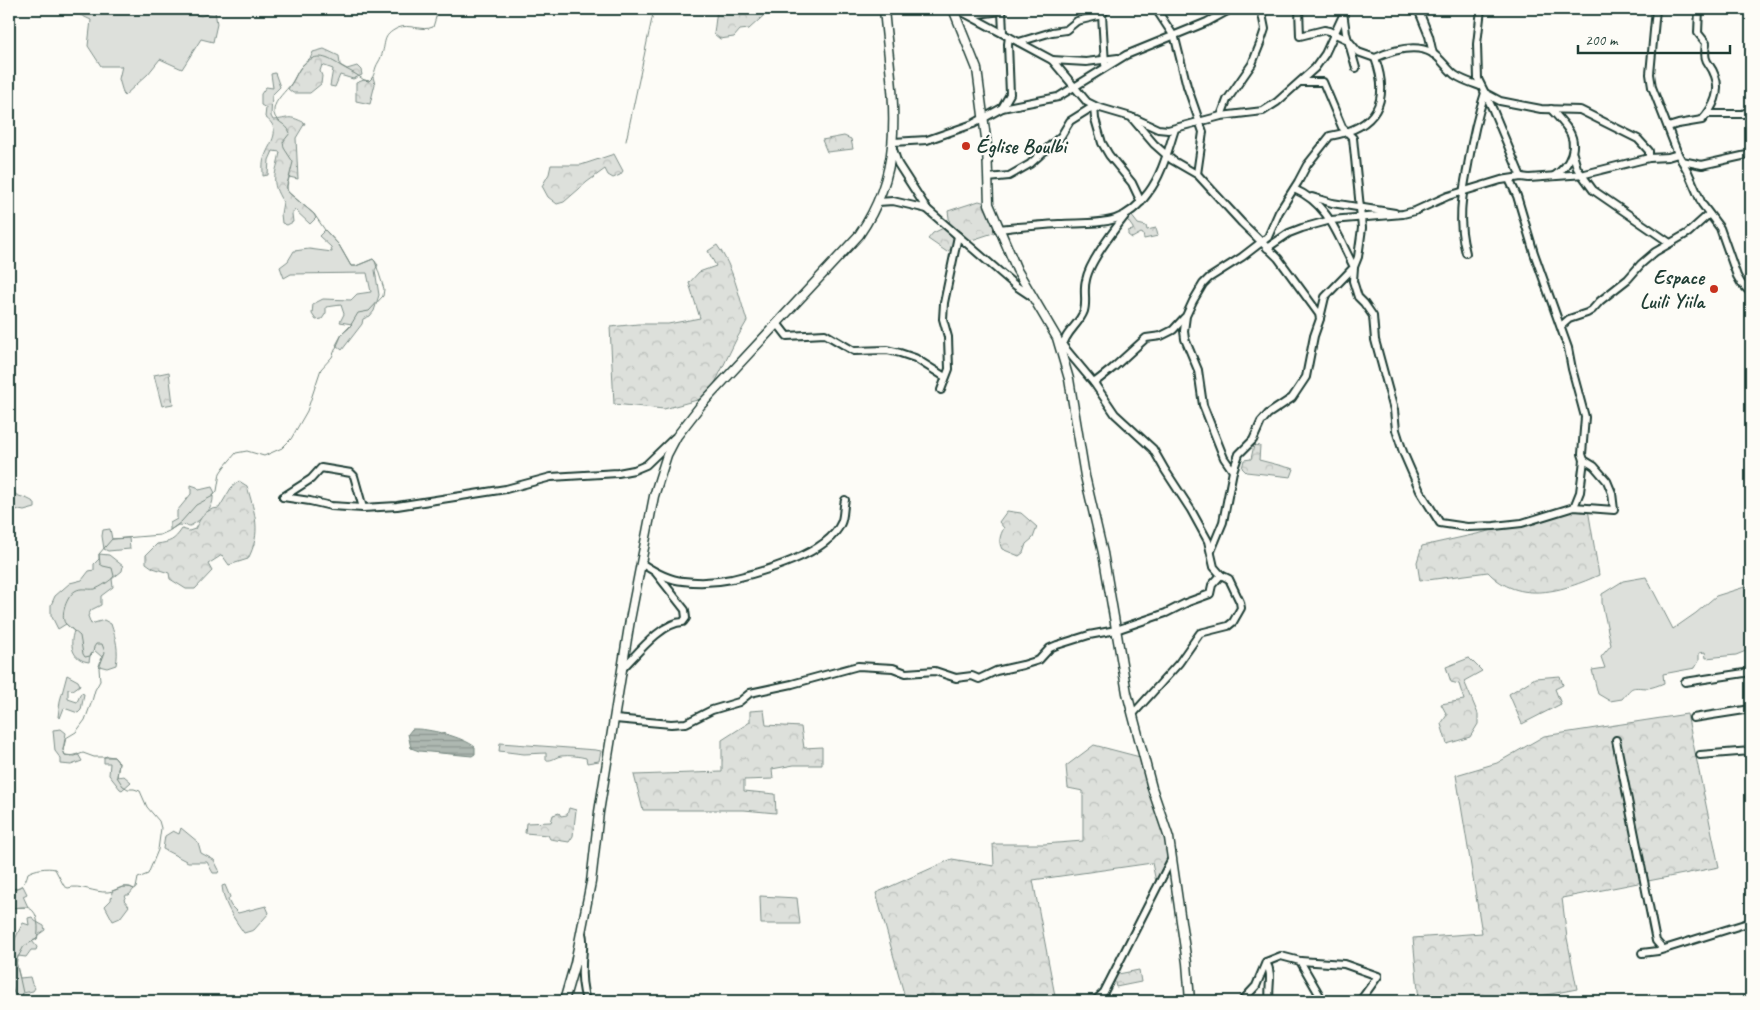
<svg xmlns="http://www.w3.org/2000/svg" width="1760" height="1010" font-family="Caveat,sans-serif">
<defs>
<pattern id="forest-crowns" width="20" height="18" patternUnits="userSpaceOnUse" patternTransform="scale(1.25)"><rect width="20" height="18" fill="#dde0db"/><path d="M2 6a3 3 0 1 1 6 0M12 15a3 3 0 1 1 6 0" fill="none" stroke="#bdc1bd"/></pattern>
<pattern id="water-rules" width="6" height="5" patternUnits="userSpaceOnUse" patternTransform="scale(1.25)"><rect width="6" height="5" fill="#aeb8b1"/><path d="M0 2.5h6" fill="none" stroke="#8d9791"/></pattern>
</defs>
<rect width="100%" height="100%" fill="#fdfcf7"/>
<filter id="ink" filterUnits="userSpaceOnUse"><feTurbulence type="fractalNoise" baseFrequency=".02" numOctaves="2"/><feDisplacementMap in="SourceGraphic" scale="10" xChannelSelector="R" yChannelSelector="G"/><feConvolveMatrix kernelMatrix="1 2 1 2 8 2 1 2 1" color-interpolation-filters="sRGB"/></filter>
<g filter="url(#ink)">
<g fill="#dde0db" stroke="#7e8e88">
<path d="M70,9H178L201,16L215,11L217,24L213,42L201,39L182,69L160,59L148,74L124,96L119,79L122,66H101L88,46L91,20L70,10Z"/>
<path d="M325,230L339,245L351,266H356L373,259L378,265L375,270L379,295L374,311L370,316L363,319L362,324L342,350L336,345L342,334L352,324L340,322L344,314L341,305L326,307V313L322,319L316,320L312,314L313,304L323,299L351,300L357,294L371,292L367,273L291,274L284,278L280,267L288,261L294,251L309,249L332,252L331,247L319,236Z"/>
<path d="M191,485L197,487L199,490L212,487L215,493L213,496C214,509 201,520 190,526L178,525L170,530V523L177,519V511L191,494Z"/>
<path d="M9,489C13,491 15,495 19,496C26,498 29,499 35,503V508L24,511L9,508Z"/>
<path d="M110,529L112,539L129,538L130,549L108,551L104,549L102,536L103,530Z"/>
<path d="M99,554L109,555L123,566L122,571L112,579L113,587L101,596V605L91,610L88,616L91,624L104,620L111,624C116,639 119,650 116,665L107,668L99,666L102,657L94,650L90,656L89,662C72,660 69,645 74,631L66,624L58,629L51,615V605L55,596L70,583L82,580L89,571L94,570V564L99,559Z"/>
<path d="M1646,577L1673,629L1696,613L1716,596L1748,586L1751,592V649L1736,655L1706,658L1705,652L1699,653V661L1695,668L1663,674L1664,683C1659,685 1652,688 1647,688C1630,687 1633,686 1622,699L1610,701L1598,694L1592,670L1605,668L1601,657L1611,645L1602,603V594L1623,581Z"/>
<path d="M67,675L78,681L80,685L73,690L68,689V699L77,702L81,693L84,694L81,710L78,713L64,708L60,718L58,717L60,701Z"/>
<path d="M61,729L66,733L63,750L65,755L70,756L78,754L82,761L71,765L61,764V759L55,751L53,730Z"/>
<path d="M500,743L596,750L601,751L599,761L587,763L586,758C578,756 570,755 561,756C555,757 553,761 546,760V753L524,754L499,751Z"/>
<path d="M107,756L114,757L119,763L117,777L124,776L131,782L122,790L120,789L109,775L110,763H104V757Z"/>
<path d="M181,828L198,842L201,853L214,860L219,870L218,873H213L207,862H188L163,849L165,836L173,831L179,834Z"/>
<path d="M225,885L230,897L228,900L231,906L238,913L266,906L269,913L254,930L244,933C233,917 224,905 222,886Z"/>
<path d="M23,886L27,894L23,896L28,907L9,908V890Z"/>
<path d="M122,887H130L134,889L129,895H126L124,900L129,906L120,918L113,921L105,906L111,900L112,891Z"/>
<path d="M32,917L35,921L44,926L45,930L38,935L37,939L32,941L37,947L36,950H31L26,957L18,956L16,965L20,978L30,977L32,984L35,988L33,991L23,993L20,997H17C13,993 12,989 11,983C6,960 12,943 23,923L29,925L28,918Z"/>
</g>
<g fill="url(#forest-crowns)" stroke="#7e8e88">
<path d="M717,9H771L749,29L740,30L734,37L720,39L714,34Z"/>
<path d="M324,49L339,56L340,65L347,69L357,66L361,70L362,75L353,79L340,75L335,87L330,86L333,69L322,65L320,71L322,76L321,84L310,93H293L288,89C293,82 296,74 301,67C305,61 311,60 313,52Z"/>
<path d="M275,73L280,87L272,95L271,116L273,120C290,119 287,114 305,123L296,138L298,179L289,177C287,184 285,189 290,194L314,214L316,218L310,224L295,210L292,214L293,222L287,225L282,223L281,214L283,202C269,180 276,175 280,152L273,151L269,160L268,175L263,176C263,169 262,163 265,156C270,142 283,130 265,117L266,108L261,105V94L266,87L273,88L271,74Z"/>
<path d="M373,77L375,84L370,104L356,101V83L364,80L369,81Z"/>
<path d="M844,136L851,139L853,149L827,152L822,140Z"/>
<path d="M614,154L623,171L620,175L613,178L608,175L605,169L587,182L564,202L557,204L548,197L542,186L549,174L551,165H581Z"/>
<path d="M979,201L989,204L999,231L975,239L959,242L947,252L928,239L933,233L950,225L948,211Z"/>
<path d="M1131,215L1138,224L1146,226L1147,230L1156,228L1158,236L1144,239L1143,234L1141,233L1132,238L1128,235V231L1133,230V228L1126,218Z"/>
<path d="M717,245C733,266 739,296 747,321L736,340L713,387L701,399L664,409L614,404L610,327L638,324H668L700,318L689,283L699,272L716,266L708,251Z"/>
<path d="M169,372L173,404L162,406L154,375Z"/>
<path d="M1254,445L1260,446L1259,460L1294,469L1291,477L1246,472L1242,468L1244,460L1251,459Z"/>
<path d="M239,481L247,486C255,514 262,532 248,559L229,565L222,555L208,564L212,571L195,589H186L170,579L169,573L153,568L146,563V555L157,544C170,542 174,541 182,529L189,531L195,529C201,517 205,509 219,508L231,488Z"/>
<path d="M1575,509H1588L1599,575C1564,591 1519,605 1488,572L1420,581L1417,562L1422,546L1481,533Z"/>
<path d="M1007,511L1021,513L1037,527L1033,538L1026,544L1023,553L1019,556L1002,549C998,542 1000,535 1004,528L999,522Z"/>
<path d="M1469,658L1482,671L1464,681L1478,714V724L1470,737L1447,744L1441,724L1447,715L1441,704L1464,700L1459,684L1451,682L1446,667Z"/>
<path d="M1560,676L1563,685L1555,689L1561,704L1522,724L1509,694L1535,678Z"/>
<path d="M764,710L766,725L801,727L804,748L822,747V765H794L772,769L773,779L744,780V791L775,794L776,813L744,810H643L634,775L722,772V740L750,722V711Z"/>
<path d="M1687,714L1719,867L1562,898L1567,938L1577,989L1514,1001H1419L1413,938L1482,933L1456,775L1497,763L1544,736Z"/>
<path d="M1094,745L1140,757L1161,824L1169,859L1156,882L1152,863L1033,880L1056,1001H906L876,893L952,859L994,866L993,844H1044L1083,841V791L1068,788L1066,766Z"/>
<path d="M569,808L576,810L573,836L569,842L550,839L548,835L525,833L526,823L551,822L553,815L559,813L561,816L567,815Z"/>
<path d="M760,896L797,898L800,924H761Z"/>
<path d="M1139,970L1141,982L1116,987L1113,975Z"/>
</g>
<path fill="url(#water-rules)" stroke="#75877f" d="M412,729C428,728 463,737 475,747V754L472,756L419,751L411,748L408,734Z"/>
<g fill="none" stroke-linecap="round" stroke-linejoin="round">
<g stroke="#75877f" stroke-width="1">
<path d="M626,141L654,9"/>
<path d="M9,890C21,888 25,885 28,873C35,869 47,867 55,869L64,886L68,888C80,884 94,893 108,892C118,891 123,883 134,889L136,888L138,878L148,874L158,850L161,828L159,821L147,807L140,791L134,789H128L123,786L117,777L119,763L114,757H94L83,753L75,756L65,755L63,750L66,738L76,732L85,720L92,701L95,690L100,681L99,668L105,652L102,644H96L94,647L93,653L90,656L85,657L83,654L80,636C76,632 69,628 65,623C60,615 67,596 75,591C81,587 88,590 95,589C99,588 112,580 114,576L112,568L103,566L100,564L99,554L112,539L160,535L169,531L181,522L196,505L213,496L217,491L220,473L224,467L236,453L247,451L264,456L282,448L291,439L307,411L321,369L332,357L342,334L349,328L358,313L369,311L383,296L384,289L375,261L373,259L356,266H351L339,245L325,230L314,214L287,191V186L293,162L284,148L283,142L290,133C287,122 272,123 274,109C275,100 286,91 291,84C296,78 297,70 303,65C317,51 328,58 341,66C349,71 357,74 364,80L369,81C374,77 374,73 376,67C377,64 380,60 381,57C387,42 381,36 398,28C409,23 422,32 433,27L437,14L435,9"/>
<path d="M9,908C14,908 25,906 29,908C39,912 39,930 37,939L24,946L16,961L23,993L20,1001"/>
</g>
<g stroke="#1f3d34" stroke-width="10">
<g id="minor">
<path d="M957,9L1052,60L1087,102L1097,107L1131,117L1154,144L1172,160L1198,175L1242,223L1278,258L1319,314L1320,319L1314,336L1306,377L1292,398L1268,414L1261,422L1253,440L1239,454L1233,471"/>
<path d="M1156,9L1175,38L1187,86L1203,132L1197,174"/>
<path d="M1299,9L1300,36L1324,30L1329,31L1348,40L1358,52L1375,58C1391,51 1415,43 1432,53C1441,58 1447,69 1455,75C1462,80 1472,83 1480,86"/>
<path d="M1418,9L1429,36L1433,54"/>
<path d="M1481,9L1477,44L1478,79L1485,93L1500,101L1541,109L1580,110L1638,139L1649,151V158"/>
<path d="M1656,9L1650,74L1652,87L1678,154L1688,172L1702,204L1720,228L1737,276L1741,283L1751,293"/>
<path d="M1002,11L1003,33"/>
<path d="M1343,12L1346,33L1356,68"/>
<path d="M969,15L1002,11L1003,9"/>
<path d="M1019,42L1052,32L1066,30L1077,21L1102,15"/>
<path d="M1052,60L1086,62L1118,58"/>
<path d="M1105,64L1102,15L1106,9"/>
<path d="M1300,82H1323L1342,127L1353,138L1362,228L1358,257L1354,267L1353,281L1358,297L1364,303L1373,316L1375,340L1394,410L1396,430L1403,452L1420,491L1440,523L1467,527L1494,526L1522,523L1574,507L1614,510L1612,493L1607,481L1594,466L1584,460L1582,454L1585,417L1572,369L1568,348L1534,253L1517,196L1509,179"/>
<path d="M1002,108L1010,94L1008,44L1009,37"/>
<path d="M1551,109C1556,115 1562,121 1567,128C1580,145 1570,166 1554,176"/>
<path d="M1708,114H1743L1751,110"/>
<path d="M1221,116L1227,100L1252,64L1260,44L1265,29L1261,9"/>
<path d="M1134,118L1158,129L1168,130L1221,116L1263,111L1277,102L1315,68L1325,54L1344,13"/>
<path d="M1668,127L1678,124L1702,120C1713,108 1721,92 1715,76C1709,59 1703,66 1706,43L1698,33L1699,9"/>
<path d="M893,142L927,140L973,124L1002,108L1058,97L1126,55L1207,22L1231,9"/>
<path d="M893,149L898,164L927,209L1016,286L1031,296"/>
<path d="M1573,154L1577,168L1593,190L1670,243"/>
<path d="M1682,161L1702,165L1751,154"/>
<path d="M988,178L1009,176L1030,164L1061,136L1070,121L1094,106L1095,119L1102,143L1109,155L1132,183L1141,202"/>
<path d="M1294,189C1329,204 1337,235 1354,267L1325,297L1320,318"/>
<path d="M1312,197L1332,203L1395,213"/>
<path d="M878,202L893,201L927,209"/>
<path d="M998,229C1019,227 1039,225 1059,224C1097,222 1123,228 1148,193C1162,175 1168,150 1175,129"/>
<path d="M1267,248L1289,233L1302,228L1331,220L1403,214L1415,211L1448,196L1501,180L1521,177L1529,178L1585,174L1649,158L1668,157L1678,154"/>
<path d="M1466,253C1457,221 1462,196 1468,165C1472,140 1477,117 1485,93L1493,110L1521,177"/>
<path d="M777,323L787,336L825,334L854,351L887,350L900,353L915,358L945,377"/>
<path d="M1561,326L1569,319L1587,313L1592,310L1600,301L1628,279L1641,264L1655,252L1688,233L1709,214"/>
<path d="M1059,341L1094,383L1115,414L1153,449L1165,470L1191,510L1208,541L1214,567L1221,575L1229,579L1240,602L1241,608L1233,622L1228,626L1200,633L1179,663L1133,714"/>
<path d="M1062,348C1065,332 1079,325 1084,311C1087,301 1083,290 1086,280C1089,263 1114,230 1125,216"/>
<path d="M1094,383L1113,368L1146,338L1161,336L1173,330L1184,318"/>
<path d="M941,390L949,369L948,337L943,319L944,303L958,236"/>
<path d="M283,497L310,501L331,506L363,508L397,506L506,489L551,477L618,473L634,470L646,465L674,438"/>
<path d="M283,497L311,479L321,468L351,473L354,476L363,508"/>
<path d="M1574,507L1580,492L1584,460"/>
<path d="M1211,551L1223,522L1233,471L1224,458L1203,405L1198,370L1185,339L1184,331L1186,316L1193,301L1203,284L1209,278L1242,257L1268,237L1279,212L1298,182L1307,165L1330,136C1376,128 1391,102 1375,58"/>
<path d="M641,563C653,571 668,580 683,581C698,583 717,582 732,579C762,572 828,554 841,523C844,517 843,507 845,500"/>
<path d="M622,669C637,654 662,622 683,622L686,618L685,610L656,573"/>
<path d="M1685,682L1751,672"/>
<path d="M1693,718L1751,709"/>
<path d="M615,719L671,724L686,723L712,710L739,702L750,693L792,684L858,666L893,668L906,673L935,671L956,678L972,676L979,679L996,671L1023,665L1039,660L1050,648L1057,645L1089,635L1116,630L1166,613L1188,602L1210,594L1212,585L1221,575"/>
<path d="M1616,740L1656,941L1663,949"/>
<path d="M1700,755L1751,751"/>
<path d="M582,933C585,944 582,954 582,965C581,977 583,990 586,1001"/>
<path d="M1642,953L1658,951L1751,922"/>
<path d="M1300,961L1344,964L1378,976L1360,1001"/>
<path d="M1266,962C1274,975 1267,988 1270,1001"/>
<path d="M1095,1001L1104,992L1172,858"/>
<path d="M1242,1001L1256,986L1266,962L1281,956L1300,961L1323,1001"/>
</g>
</g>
<g stroke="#1f3d34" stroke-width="11">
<g id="tertiary">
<path d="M953,9L977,69L987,146L989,204L1017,270L1057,338L1069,379L1085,476L1103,553L1127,693L1152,788L1169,838L1187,963L1190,1001"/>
<path d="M564,1001L575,963L591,882L599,812L630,620L654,496L667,455L677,436L701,405L859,235C910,162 891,91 884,9"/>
</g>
</g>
<use href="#minor" stroke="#fdfcf7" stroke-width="6"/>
<use href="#tertiary" stroke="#fdfcf7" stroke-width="8"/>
</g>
</g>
<g fill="#c8321e" stroke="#fdfcf7" stroke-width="2">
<circle cx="966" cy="146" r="5"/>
<circle cx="1714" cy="289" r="5"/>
</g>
<g text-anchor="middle" stroke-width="4.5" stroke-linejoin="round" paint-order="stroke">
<g font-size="21" font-weight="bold" fill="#1f3d34" stroke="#fdfcf7" text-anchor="start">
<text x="976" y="153">Église Boulbi</text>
<text x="1704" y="284" text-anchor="end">Espace<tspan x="1704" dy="24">Luili Yiila</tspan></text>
</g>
</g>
<rect width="1760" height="1010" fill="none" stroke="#fdfcf7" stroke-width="30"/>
<rect x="15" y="15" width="1730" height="980" fill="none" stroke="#1f3d34" stroke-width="2" filter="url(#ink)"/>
<path d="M1578 45v8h152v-8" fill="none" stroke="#1f3d34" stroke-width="2.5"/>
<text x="1585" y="45" font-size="15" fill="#1f3d34" stroke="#fdfcf7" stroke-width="4" paint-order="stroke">200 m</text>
</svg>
